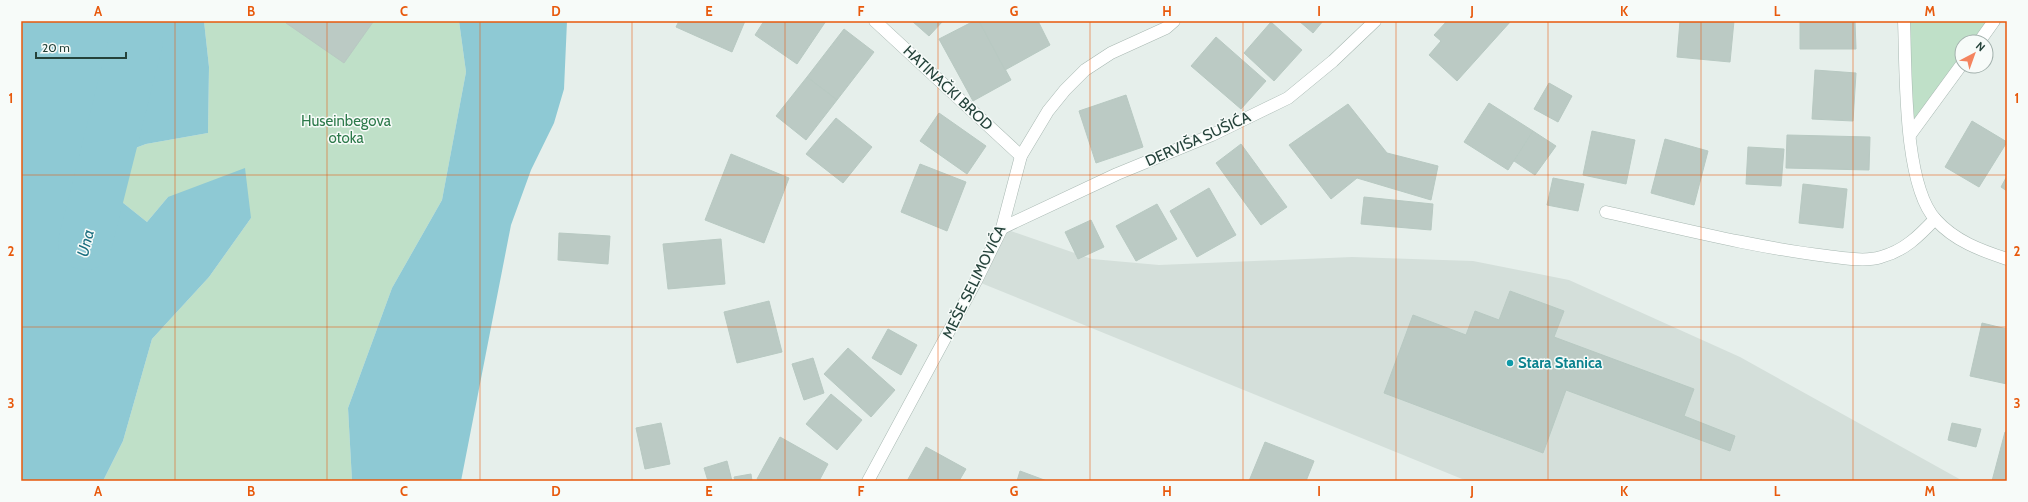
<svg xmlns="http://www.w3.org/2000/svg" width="2028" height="502" font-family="Cabin,sans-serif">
<rect width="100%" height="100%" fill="#e6efeb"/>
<path fill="#d4dfda" d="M1002,228L1092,259L1159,265L1352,257L1473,261L1569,280L1740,357L1963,481H1467L976,281Z"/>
<g fill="#bfe0c8">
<path d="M204,21H459L466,72L442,200L392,288L348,408L352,481H103L123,441L152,339L209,277L251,218L168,197L147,222L117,198L98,162L146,144L208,133L209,67Z"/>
<path d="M1904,21H1994L1979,42H1962V64L1910,135Z"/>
</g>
<g fill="#8ec9d4">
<path d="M21,21H204L209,67L208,133L146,144L98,162L117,198L147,222L168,197L245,168L251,218L209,277L152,339L123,441L103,481H21Z"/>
<path d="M459,21H567L564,89L554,123L531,170L511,225L461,481H352L348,408L392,288L442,200L466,72Z"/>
</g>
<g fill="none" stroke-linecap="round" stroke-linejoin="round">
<path stroke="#8ec9d4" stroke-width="54" d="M85,243L136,41V21"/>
</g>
<g fill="#bbcac4" stroke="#b8c9c2">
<path d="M287,21H371L373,22L344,63L286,23Z"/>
<path d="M679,21H745L732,52L676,27Z"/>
<path d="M764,21H826L797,64L755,35Z"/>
<path d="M912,21H943L929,36Z"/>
<path d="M974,21H979L1011,80L973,101L939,39Z"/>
<path d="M979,21H1038L1050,45L1005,70Z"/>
<path d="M1299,21H1323L1313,33Z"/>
<path d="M1447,21H1511L1457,81L1429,55L1441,41L1434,35Z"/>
<path d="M1680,21H1734L1730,62L1677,57Z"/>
<path d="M1800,21H1855L1856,49H1800Z"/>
<path d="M1271,22L1302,50L1274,81L1244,53Z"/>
<path d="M844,29L874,52L837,100L807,77Z"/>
<path d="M1216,37L1266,81L1241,109L1191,66Z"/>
<path d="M1815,70L1856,73L1853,121L1812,119Z"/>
<path d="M807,77L837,100L806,140L776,116Z"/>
<path d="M1549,83L1572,96L1558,122L1534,109Z"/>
<path d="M1126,95L1143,147L1096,163L1079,111Z"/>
<path d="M1489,103L1533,131L1508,170L1464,142Z"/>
<path d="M1348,104L1387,153L1438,166L1431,200L1357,178L1331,199L1289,145Z"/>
<path d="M939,113L986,146L967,174L920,141Z"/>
<path d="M836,118L872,147L843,183L806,154Z"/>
<path d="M1972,121L2007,142L1979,187L1945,167Z"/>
<path d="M1533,131L1556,146L1535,175L1514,161Z"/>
<path d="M1592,131L1635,140L1626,184L1583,175Z"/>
<path d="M1787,135L1870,137L1869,170L1786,168Z"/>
<path d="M1665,139L1708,151L1694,205L1651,193Z"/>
<path d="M1241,144L1287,207L1261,225L1216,163Z"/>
<path d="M1748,147L1784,149L1781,186L1746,184Z"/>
<path d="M731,154L789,178L764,243L705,220Z"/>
<path d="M920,164L966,182L947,231L901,212Z"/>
<path d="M2007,176V191L2001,187Z"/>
<path d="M1553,178L1584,184L1578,211L1547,205Z"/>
<path d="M1803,184L1847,189L1843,228L1799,223Z"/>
<path d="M1209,188L1236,235L1197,257L1170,211Z"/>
<path d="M1364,197L1433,204L1431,230L1361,224Z"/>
<path d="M1157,204L1177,239L1136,261L1116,226Z"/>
<path d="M1091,220L1104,247L1078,259L1065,232Z"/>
<path d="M559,233L610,236L608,264L558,260Z"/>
<path d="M721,239L725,284L668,289L663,244Z"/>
<path d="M1510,291L1564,311L1554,337L1694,389L1684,416L1735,436L1730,451L1566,390L1543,453L1384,393L1413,315L1466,335L1475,311L1499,320Z"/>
<path d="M769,301L782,352L737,363L724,312Z"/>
<path d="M1982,323L2007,329V384L1970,376Z"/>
<path d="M888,329L917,345L901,375L872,358Z"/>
<path d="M848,348L895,390L871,417L824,374Z"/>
<path d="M813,358L824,393L804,400L792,364Z"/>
<path d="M831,394L862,420L837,450L806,424Z"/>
<path d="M661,423L670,464L645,469L636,428Z"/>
<path d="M1952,423L1981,429L1976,447L1948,440Z"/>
<path d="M2005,432H2007V481H1992Z"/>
<path d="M780,437L828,464L819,481H761L757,479Z"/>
<path d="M1265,442L1314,461L1306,481H1249Z"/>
<path d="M926,447L966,469L959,481H907Z"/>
<path d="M727,461L732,481H708L704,468Z"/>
<path d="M1020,471L1047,481H1017Z"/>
<path d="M751,474L752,481H735L734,477Z"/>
</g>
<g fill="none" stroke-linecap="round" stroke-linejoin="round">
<g stroke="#a8b8b2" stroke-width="13">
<g id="street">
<path d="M875,21L1021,156"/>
<path d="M1904,21C1906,70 1903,185 1936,220C1955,241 1980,250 2007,259"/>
<path d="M1979,42L1994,21"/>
<path d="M1910,135L1962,64"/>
<path d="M1606,212C1679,228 1752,247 1827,256C1844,258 1865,262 1881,257C1904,251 1919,236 1935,219"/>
<path d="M1002,228L1117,174L1212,135L1288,98L1333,61L1375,21"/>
<path d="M868,481L976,281L1002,228L1021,156L1048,111L1065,90L1085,70L1111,53L1166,28L1174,21"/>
</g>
</g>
<use href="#street" stroke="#fff" stroke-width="12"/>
</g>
<path fill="none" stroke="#e8590c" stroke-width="1" stroke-opacity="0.55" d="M175,21V481M327,21V481M480,21V481M632,21V481M785,21V481M938,21V481M1090,21V481M1243,21V481M1396,21V481M1548,21V481M1701,21V481M1853,21V481M21,175H2007M21,327H2007"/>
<circle fill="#0f9aa8" stroke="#f7fbf9" stroke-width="1.5" cx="1510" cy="363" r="4"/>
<g text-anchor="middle" stroke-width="3" stroke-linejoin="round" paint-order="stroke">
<g font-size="15" fill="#24423a" stroke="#f7fbf9">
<text transform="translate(948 88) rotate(43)" y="5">HATINAČKI BROD</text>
<text transform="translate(1198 139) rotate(-24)" y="5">DERVIŠA SUŠIĆA</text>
<text transform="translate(974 282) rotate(-64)" y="5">MEŠE SELIMOVIĆA</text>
</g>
<g font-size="15" fill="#2d7a4b" stroke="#f7fbf9">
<text x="346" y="126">Huseinbegova<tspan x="346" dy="17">otoka</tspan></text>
</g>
<g font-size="15" font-weight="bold" fill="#0d838f" stroke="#f7fbf9" text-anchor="start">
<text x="1518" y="368">Stara Stanica</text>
</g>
<g font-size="16" font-style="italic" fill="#1c6f80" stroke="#f7fbf9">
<text transform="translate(85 243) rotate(-76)" y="6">Una</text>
</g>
</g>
<rect width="2028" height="502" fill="none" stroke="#f7fbf9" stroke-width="44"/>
<g transform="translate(1974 54) rotate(41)"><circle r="19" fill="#f7fbf9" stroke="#a3b1ad"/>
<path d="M0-3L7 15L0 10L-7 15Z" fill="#f4845f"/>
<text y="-6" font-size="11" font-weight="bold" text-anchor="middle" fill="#24423a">N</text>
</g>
<path d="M36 52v6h90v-6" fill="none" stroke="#24423a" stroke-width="2"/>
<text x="42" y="52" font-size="12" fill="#24423a" stroke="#f7fbf9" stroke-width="3" paint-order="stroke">20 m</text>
<rect x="22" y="22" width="1984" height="458" fill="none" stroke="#e8590c" stroke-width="1.5"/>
<g font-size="13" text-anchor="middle" font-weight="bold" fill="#e8590c">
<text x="98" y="16">A</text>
<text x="251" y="16">B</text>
<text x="404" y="16">C</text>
<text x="556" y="16">D</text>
<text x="709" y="16">E</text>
<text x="861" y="16">F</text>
<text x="1014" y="16">G</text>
<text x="1167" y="16">H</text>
<text x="1319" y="16">I</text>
<text x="1472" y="16">J</text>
<text x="1624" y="16">K</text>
<text x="1777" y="16">L</text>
<text x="1930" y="16">M</text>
<text x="11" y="103">1</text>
<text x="2017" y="103">1</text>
<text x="11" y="256">2</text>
<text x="2017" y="256">2</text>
<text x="11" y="408">3</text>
<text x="2017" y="408">3</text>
<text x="98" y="496">A</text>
<text x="251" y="496">B</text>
<text x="404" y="496">C</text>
<text x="556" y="496">D</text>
<text x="709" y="496">E</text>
<text x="861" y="496">F</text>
<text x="1014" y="496">G</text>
<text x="1167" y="496">H</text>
<text x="1319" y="496">I</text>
<text x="1472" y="496">J</text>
<text x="1624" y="496">K</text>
<text x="1777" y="496">L</text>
<text x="1930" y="496">M</text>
</g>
</svg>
